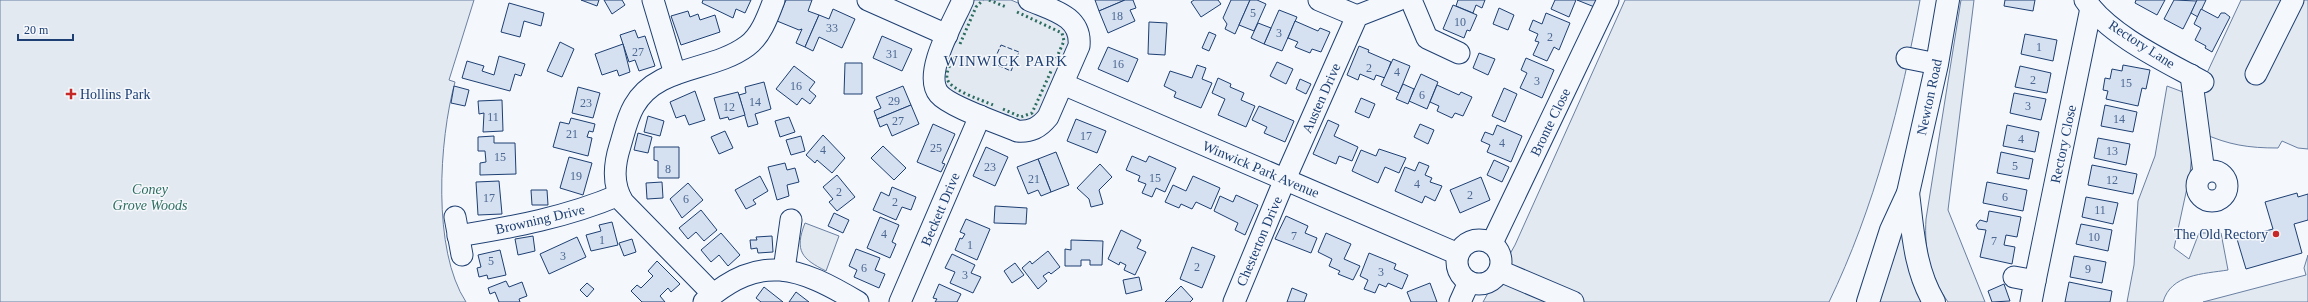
<svg xmlns="http://www.w3.org/2000/svg" width="2308" height="302" font-family="'Times New Roman',serif">
<rect width="100%" height="100%" fill="#f4f7fb"/>
<g fill="#e3e9f0" stroke="#687fa3">
<path d="M0,0H474L449,80L455,82C439,140 432,250 466,302H0Z"/>
<path d="M972,0H1011L1060,21L1072,39L1041,115L1027,124L952,96L940,75Z"/>
<path d="M1625,0H1920C1902,101 1874,209 1829,302H1483L1515,245Z"/>
<path d="M1961,0H1974L1948,210L1985,302H1948C1930,276 1924,250 1926,219Z"/>
<path d="M2241,0H2308V149L2298,148L2282,141L2278,148C2248,148 2229,145 2202,133L2200,88Z"/>
<path d="M2167,86L2183,92L2193,142L2190,174L2174,248L2189,259L2199,233H2221L2228,270C2203,274 2171,274 2163,302H2127L2134,265L2138,201L2155,156Z"/>
<path d="M805,223L839,236L826,271C802,259 794,251 805,223Z"/>
<path d="M1904,230C1906,256 1909,279 1922,302H1877L1900,231Z"/>
<path d="M2308,255V302H2203L2306,275L2304,268Z"/>
</g>
<g fill="#d5e0f0" stroke="#1d3f73">
<path d="M581,0H599L597,6Z"/>
<path d="M604,0H622L625,5L612,14Z"/>
<path d="M703,0H751L745,13L736,9L733,18L702,3Z"/>
<path d="M786,0H812L808,11L819,15L805,47L796,43L802,29L799,30L777,21Z"/>
<path d="M1095,0H1125L1099,11Z"/>
<path d="M1125,0H1133L1136,8L1130,10L1135,21L1108,33L1099,11Z"/>
<path d="M1194,0H1218L1221,4L1201,17L1191,2Z"/>
<path d="M1231,0H1250L1235,34L1225,29L1227,24L1223,18Z"/>
<path d="M1250,0H1257L1266,4L1254,31L1239,25Z"/>
<path d="M1458,0H1485L1482,8L1476,5L1473,13L1456,6Z"/>
<path d="M1555,0H1576L1569,17L1551,9Z"/>
<path d="M1577,0H1600L1597,8Z"/>
<path d="M2005,0H2035L2033,11L2004,6Z"/>
<path d="M2136,0H2165L2157,15L2135,3Z"/>
<path d="M2174,0L2197,1L2183,29L2164,19Z"/>
<path d="M2197,0H2206L2198,17L2191,13Z"/>
<path d="M509,3L544,13L541,26L524,21L520,37L501,32Z"/>
<path d="M1453,5L1477,15L1470,31L1467,30L1464,38L1443,29Z"/>
<path d="M1499,8L1514,15L1508,30L1493,24Z"/>
<path d="M833,9L855,19L842,48L819,37L813,51L805,47L819,15L829,19Z"/>
<path d="M2201,9L2218,18L2221,13H2225L2230,17L2212,52L2205,48L2206,46L2195,40L2201,28L2194,24Z"/>
<path d="M1279,10L1297,17L1282,51L1264,44Z"/>
<path d="M688,11L690,17L698,14L700,20L715,15L720,32L681,45L671,16Z"/>
<path d="M1546,13L1570,23L1559,50L1554,47L1547,61L1533,55L1539,42L1535,41L1538,34L1529,30L1533,20L1542,24Z"/>
<path d="M1295,21L1318,31L1320,28L1330,32L1321,52L1312,49L1310,53L1295,47L1298,42L1288,38Z"/>
<path d="M1149,22L1167,23L1165,55L1148,54Z"/>
<path d="M1258,23L1271,28L1264,44L1251,38Z"/>
<path d="M635,30L638,38L645,36L655,66L639,71L635,60L629,62L620,35Z"/>
<path d="M1209,32L1216,35L1209,51L1202,48Z"/>
<path d="M2025,34L2057,40L2053,61L2021,54Z"/>
<path d="M882,36L912,49L902,71L873,58Z"/>
<path d="M560,42L574,49L562,77L547,71Z"/>
<path d="M623,44L630,72L619,76L617,70L602,75L595,54Z"/>
<path d="M1359,46L1369,50L1368,52L1391,62L1385,78L1376,75L1374,80L1360,74L1358,80L1347,75Z"/>
<path d="M1108,47L1138,59L1128,82L1098,69Z"/>
<path d="M1479,53L1495,59L1488,75L1473,68Z"/>
<path d="M499,56L525,64L521,76L515,74L510,91L462,78L467,61L484,66L482,71L494,75Z"/>
<path d="M1526,58L1554,70L1542,98L1520,88L1527,73L1521,70Z"/>
<path d="M1393,59L1410,66L1399,93L1381,85Z"/>
<path d="M1277,62L1293,69L1286,84L1270,76Z"/>
<path d="M845,63H862V94H844Z"/>
<path d="M1197,65L1206,68L1202,79L1212,83L1201,108L1174,97L1176,92L1164,86L1170,71L1192,78Z"/>
<path d="M2123,65L2150,70L2146,89L2142,88L2138,106L2106,99L2108,91L2103,90L2105,78L2110,79L2112,69L2122,71Z"/>
<path d="M794,66L815,82L809,90L816,96L810,104L802,98L797,105L776,89Z"/>
<path d="M2020,66L2051,73L2047,93L2015,87Z"/>
<path d="M1421,74L1438,82L1427,109L1409,101Z"/>
<path d="M1218,78L1231,84L1230,87L1244,93L1241,100L1255,106L1246,127L1218,115L1225,99L1212,93Z"/>
<path d="M1300,79L1311,84L1306,94L1296,89Z"/>
<path d="M764,82L771,109L755,114L758,124L748,127L739,95L746,93L745,87Z"/>
<path d="M1403,84L1414,89L1408,104L1396,99Z"/>
<path d="M1437,85L1459,95L1461,92L1472,97L1463,116L1455,113L1452,118L1437,111L1439,106L1430,102Z"/>
<path d="M454,86L469,90L465,106L451,103Z"/>
<path d="M903,86L911,105L877,119L874,111L881,108L876,97Z"/>
<path d="M578,87L600,93L593,118L572,113Z"/>
<path d="M1504,88L1517,94L1505,122L1492,116Z"/>
<path d="M695,91L705,120L689,125L685,115L676,118L670,102Z"/>
<path d="M738,92L745,115L729,120L728,117L720,119L714,98Z"/>
<path d="M2014,93L2046,99L2041,120L2010,113Z"/>
<path d="M1361,98L1375,104L1369,118L1355,112Z"/>
<path d="M502,100L503,131L483,132L484,113L479,114L478,101Z"/>
<path d="M911,105L919,124L892,136L887,124L880,127L877,119Z"/>
<path d="M2105,105L2137,112L2133,132L2101,126Z"/>
<path d="M1259,106L1294,121L1285,142L1264,133L1267,127L1252,120Z"/>
<path d="M648,116L664,121L660,136L644,132Z"/>
<path d="M789,117L795,132L780,137L775,121Z"/>
<path d="M571,118L595,124L593,132L589,131L587,137L592,138L588,156L553,147L560,122L569,124Z"/>
<path d="M1076,119L1106,131L1097,153L1067,141Z"/>
<path d="M1328,120L1339,125L1334,136L1358,147L1352,161L1339,156L1336,164L1313,154Z"/>
<path d="M933,124L955,134L942,163L945,164L941,172L917,162Z"/>
<path d="M1420,124L1434,130L1428,144L1414,137Z"/>
<path d="M1497,125L1522,136L1511,162L1487,152L1490,145L1481,141L1485,132L1493,135Z"/>
<path d="M2007,125L2039,132L2035,152L2003,146Z"/>
<path d="M725,131L733,148L719,154L711,137Z"/>
<path d="M638,133L652,137L648,153L634,150Z"/>
<path d="M823,135L845,158L832,173L817,160L815,163L806,155Z"/>
<path d="M494,136V143H515L516,174L480,175V163L486,162L485,151H478V137Z"/>
<path d="M801,136L805,151L791,155L786,140Z"/>
<path d="M2098,138L2130,144L2126,165L2094,158Z"/>
<path d="M883,146L906,168L894,180L871,158Z"/>
<path d="M654,147H679V178H658V161L654,160Z"/>
<path d="M986,147L1008,157L995,186L973,176Z"/>
<path d="M1379,149L1406,158L1399,173L1385,167L1378,183L1352,171L1361,150L1376,156Z"/>
<path d="M1056,152L1069,185L1051,192L1038,159Z"/>
<path d="M2001,152L2033,159L2029,179L1997,173Z"/>
<path d="M1132,156L1146,162L1149,156L1176,168L1165,192L1156,188L1152,197L1142,193L1146,184L1138,181L1140,176L1126,170Z"/>
<path d="M569,157L592,163L583,195L560,188Z"/>
<path d="M1038,159L1051,192L1041,196L1038,190L1028,194L1017,167Z"/>
<path d="M1494,160L1509,167L1502,182L1487,175Z"/>
<path d="M1419,162L1429,166L1425,175L1432,178L1430,182L1442,186L1435,201L1425,196L1422,203L1395,191L1405,167L1415,171Z"/>
<path d="M785,163L787,170L795,168L799,182L787,185L789,196L777,200L768,167Z"/>
<path d="M1100,164L1112,177L1099,190L1103,204L1091,207L1089,199L1077,188Z"/>
<path d="M2092,165L2137,174L2133,194L2088,185Z"/>
<path d="M837,175L855,197L837,211L829,202L833,199L823,187Z"/>
<path d="M760,176L768,191L753,200L756,204L746,209L735,190Z"/>
<path d="M1193,176L1220,188L1211,209L1196,202L1192,209L1181,204L1179,208L1165,202L1173,185L1186,191Z"/>
<path d="M1481,177L1490,200L1460,213L1450,190Z"/>
<path d="M499,181L502,214L478,215L476,182Z"/>
<path d="M662,182L663,198L647,199L646,183Z"/>
<path d="M1987,182L2027,190L2023,211L1983,203Z"/>
<path d="M688,183L703,200L682,218L670,199Z"/>
<path d="M892,187L916,197L911,210L902,207L896,220L873,210L881,192L889,196Z"/>
<path d="M531,190H547L548,205H532Z"/>
<path d="M2297,193L2298,197L2308,194V220L2294,224L2302,253L2246,269L2237,239L2273,229L2265,202Z"/>
<path d="M1236,195L1258,205L1245,235L1235,230L1238,223L1214,211L1220,196L1233,202Z"/>
<path d="M2086,197L2118,203L2113,224L2082,217Z"/>
<path d="M995,206L1027,208L1026,224L994,223Z"/>
<path d="M701,210L717,230L704,241L696,232L688,239L679,228Z"/>
<path d="M1989,211L2021,217L2017,237L2006,235L2004,245L2015,247L2012,264L1980,257L1986,230L1978,229L1976,225L1980,220L1987,222Z"/>
<path d="M834,213L849,220L843,233L828,226Z"/>
<path d="M1286,216L1308,226L1305,233L1317,238L1311,253L1275,239Z"/>
<path d="M880,217L899,225L892,242L896,244L890,258L867,248Z"/>
<path d="M966,219L990,229L977,260L955,250L960,238L962,239L965,234L960,232Z"/>
<path d="M612,222L618,245L591,251L586,235L601,231L599,225Z"/>
<path d="M2081,224L2112,230L2108,251L2076,244Z"/>
<path d="M1121,230L1141,240L1137,248L1146,252L1135,275L1124,270L1126,265L1120,262L1119,265L1108,259Z"/>
<path d="M721,233L740,255L728,266L719,255L711,262L701,250Z"/>
<path d="M1326,233L1351,244L1344,259L1360,266L1353,280L1338,274L1340,271L1329,266L1332,259L1318,252Z"/>
<path d="M533,236L535,251L518,255L515,239Z"/>
<path d="M772,236L773,252L758,253L757,248L751,249L750,240H757L756,237Z"/>
<path d="M577,237L586,257L549,274L540,254Z"/>
<path d="M632,239L636,252L624,256L619,243Z"/>
<path d="M1071,240L1103,241L1102,265H1090V260H1081V266H1065V249L1071,250Z"/>
<path d="M1192,247L1215,256L1202,288L1180,279Z"/>
<path d="M856,249L880,258L875,270L885,274L879,288L854,277L857,270L849,266Z"/>
<path d="M500,250L506,275L488,279L487,275L479,277L477,268L481,267L478,255Z"/>
<path d="M1048,251L1060,267L1051,274L1049,272L1043,276L1047,281L1038,289L1022,268L1030,261L1032,264Z"/>
<path d="M1369,253L1396,264L1394,269L1408,275L1402,289L1388,283L1386,287L1379,284L1375,293L1364,289L1368,280L1360,276Z"/>
<path d="M952,254L975,265L971,273L981,277L973,293L950,283L955,272L945,268Z"/>
<path d="M2074,256L2106,262L2102,283L2070,277Z"/>
<path d="M657,261L680,284L671,292L668,288L660,296L665,302H642L631,291L637,285L641,288L653,276L648,271Z"/>
<path d="M1015,263L1024,275L1012,283L1004,271Z"/>
<path d="M1139,277L1142,290L1126,294L1123,280Z"/>
<path d="M506,281L509,287L522,282L527,296L519,299L520,302H499L495,292L490,294L488,288Z"/>
<path d="M2069,282L2112,291L2110,302H2065Z"/>
<path d="M587,283L594,289L587,297L580,290Z"/>
<path d="M1430,283L1437,302H1411L1407,292Z"/>
<path d="M939,284L961,294L957,302H935L937,299L933,298Z"/>
<path d="M2004,284L2010,301L1992,302L1988,291Z"/>
<path d="M1181,286L1193,299L1190,302H1165Z"/>
<path d="M764,287L783,302H761L756,298Z"/>
<path d="M1292,288L1307,294L1304,302H1287Z"/>
<path d="M796,292L809,302H789Z"/>
</g>
<g fill="none" stroke-linecap="round" stroke-linejoin="round">
<g stroke="#1d3f73" stroke-width="23">
<g id="minor">
<path d="M653,0L675,74"/>
<path d="M868,0L947,35"/>
<path d="M963,0C954,21 922,74 939,94C950,107 999,123 1017,131C1031,132 1039,128 1048,117L1079,46C1082,16 1052,10 1029,0"/>
<path d="M1319,0L1357,16"/>
<path d="M1411,0L1427,38L1459,53"/>
<path d="M2085,0C2110,36 2165,61 2203,82"/>
<path d="M1907,58L1937,64"/>
<path d="M2256,74L2293,0"/>
<path d="M2191,75L2204,173"/>
<path d="M1063,84L1458,254"/>
<circle cx="2212" cy="186" r="15"/>
<path d="M455,217L462,255"/>
<path d="M458,236C514,227 567,217 619,195"/>
<circle cx="1479" cy="262" r="22"/>
<path d="M1492,243L1608,0"/>
<path d="M784,270L791,220"/>
<path d="M1500,271L1573,302"/>
<path d="M2014,277L2035,281L2031,302"/>
<path d="M2035,281L2091,8"/>
<path d="M713,294L623,202C612,184 614,165 620,146C624,133 627,118 634,106C657,65 712,72 747,46C761,36 768,16 774,0"/>
<path d="M704,302C761,252 799,267 858,302"/>
<path d="M900,302L980,116"/>
<path d="M1234,302L1285,179L1357,16L1398,0"/>
<path d="M1460,302L1469,282"/>
</g>
</g>
<g stroke="#1d3f73" stroke-width="24">
<g id="major">
<path d="M1908,193C1913,231 1914,268 1934,302"/>
<path d="M1868,302L1891,230L1908,193L1937,64L1948,0"/>
</g>
</g>
<use href="#minor" stroke="#f4f7fb" stroke-width="21"/>
<use href="#major" stroke="#f4f7fb" stroke-width="22"/>
<g stroke="#2c6c60" stroke-width="3" stroke-dasharray="2 3" stroke-linecap="butt">
<path d="M989,0L1006,7"/>
<path d="M1017,12L1062,33L1064,41L1056,59"/>
<path d="M960,44L976,7L983,0"/>
<path d="M954,57C951,63 946,71 947,78C949,90 982,100 993,105"/>
<path d="M1003,109L1021,117L1032,113L1052,69"/>
</g>
<path stroke="#1d3f73" stroke-width="1" stroke-dasharray="5 2" stroke-linecap="butt" d="M1001,45L1019,52L1011,71L993,63Z"/>
</g>
<g fill="#c62828" stroke="#f4f7fb" stroke-width="1.5">
<path d="M69 88h4v4h4v4h-4v4h-4v-4h-4v-4h4z"/>
<circle cx="2276" cy="234" r="4"/>
</g>
<g text-anchor="middle" stroke-width="3" stroke-linejoin="round" paint-order="stroke">
<g font-size="12" fill="#4b6792">
<text x="1253" y="17">5</text>
<text x="1117" y="20">18</text>
<text x="1460" y="26">10</text>
<text x="832" y="32">33</text>
<text x="1279" y="37">3</text>
<text x="1550" y="41">2</text>
<text x="2039" y="51">1</text>
<text x="638" y="56">27</text>
<text x="892" y="58">31</text>
<text x="1118" y="68">16</text>
<text x="1369" y="72">2</text>
<text x="1397" y="76">4</text>
<text x="2033" y="84">2</text>
<text x="1537" y="85">3</text>
<text x="2126" y="87">15</text>
<text x="796" y="90">16</text>
<text x="1422" y="99">6</text>
<text x="894" y="105">29</text>
<text x="755" y="106">14</text>
<text x="586" y="107">23</text>
<text x="2028" y="110">3</text>
<text x="729" y="111">12</text>
<text x="493" y="121">11</text>
<text x="2119" y="123">14</text>
<text x="898" y="125">27</text>
<text x="572" y="138">21</text>
<text x="1086" y="140">17</text>
<text x="2021" y="143">4</text>
<text x="1502" y="147">4</text>
<text x="936" y="152">25</text>
<text x="823" y="154">4</text>
<text x="2112" y="155">13</text>
<text x="500" y="161">15</text>
<text x="2015" y="170">5</text>
<text x="990" y="171">23</text>
<text x="668" y="173">8</text>
<text x="576" y="180">19</text>
<text x="1155" y="182">15</text>
<text x="1034" y="183">21</text>
<text x="2112" y="184">12</text>
<text x="1417" y="188">4</text>
<text x="839" y="196">2</text>
<text x="1470" y="199">2</text>
<text x="2005" y="201">6</text>
<text x="489" y="202">17</text>
<text x="686" y="203">6</text>
<text x="895" y="206">2</text>
<text x="2100" y="214">11</text>
<text x="884" y="238">4</text>
<text x="1294" y="240">7</text>
<text x="2094" y="241">10</text>
<text x="602" y="244">1</text>
<text x="1994" y="245">7</text>
<text x="970" y="249">1</text>
<text x="563" y="260">3</text>
<text x="491" y="265">5</text>
<text x="1197" y="271">2</text>
<text x="864" y="272">6</text>
<text x="2088" y="273">9</text>
<text x="1381" y="276">3</text>
<text x="965" y="279">3</text>
</g>
<g font-size="14" fill="#1d3f73" stroke="#f4f7fb">
<text transform="translate(2142 44) rotate(33)" y="5">Rectory Lane</text>
<text transform="translate(1929 97) rotate(-78)" y="5">Newton Road</text>
<text transform="translate(1321 98) rotate(-66)" y="5">Austen Drive</text>
<text transform="translate(1550 122) rotate(-64)" y="5">Bronte Close</text>
<text transform="translate(2063 144) rotate(-78)" y="5">Rectory Close</text>
<text transform="translate(1261 169) rotate(23)" y="5">Winwick Park Avenue</text>
<text transform="translate(940 209) rotate(-67)" y="5">Beckett Drive</text>
<text transform="translate(540 219) rotate(-13)" y="5">Browning Drive</text>
<text transform="translate(1259 241) rotate(-67)" y="5">Chesterton Drive</text>
</g>
<g font-size="14" fill="#1d3f73" stroke="#f4f7fb" text-anchor="start">
<text x="80" y="99">Hollins Park</text>
<text x="2268" y="239" text-anchor="end">The Old Rectory</text>
</g>
<g font-size="14" font-style="italic" fill="#2c6c60" stroke="#f4f7fb">
<text x="150" y="194">Coney<tspan x="150" dy="16">Grove Woods</tspan></text>
</g>
<g font-size="15" letter-spacing="1" fill="#1d3f73" stroke="#f4f7fb">
<text x="1006" y="66">WINWICK PARK</text>
</g>
</g>
<path d="M18 34v6h55v-6" fill="none" stroke="#1d3f73" stroke-width="2"/>
<text x="24" y="34" font-size="12" fill="#1d3f73" stroke="#f4f7fb" stroke-width="3" paint-order="stroke">20 m</text>
</svg>
